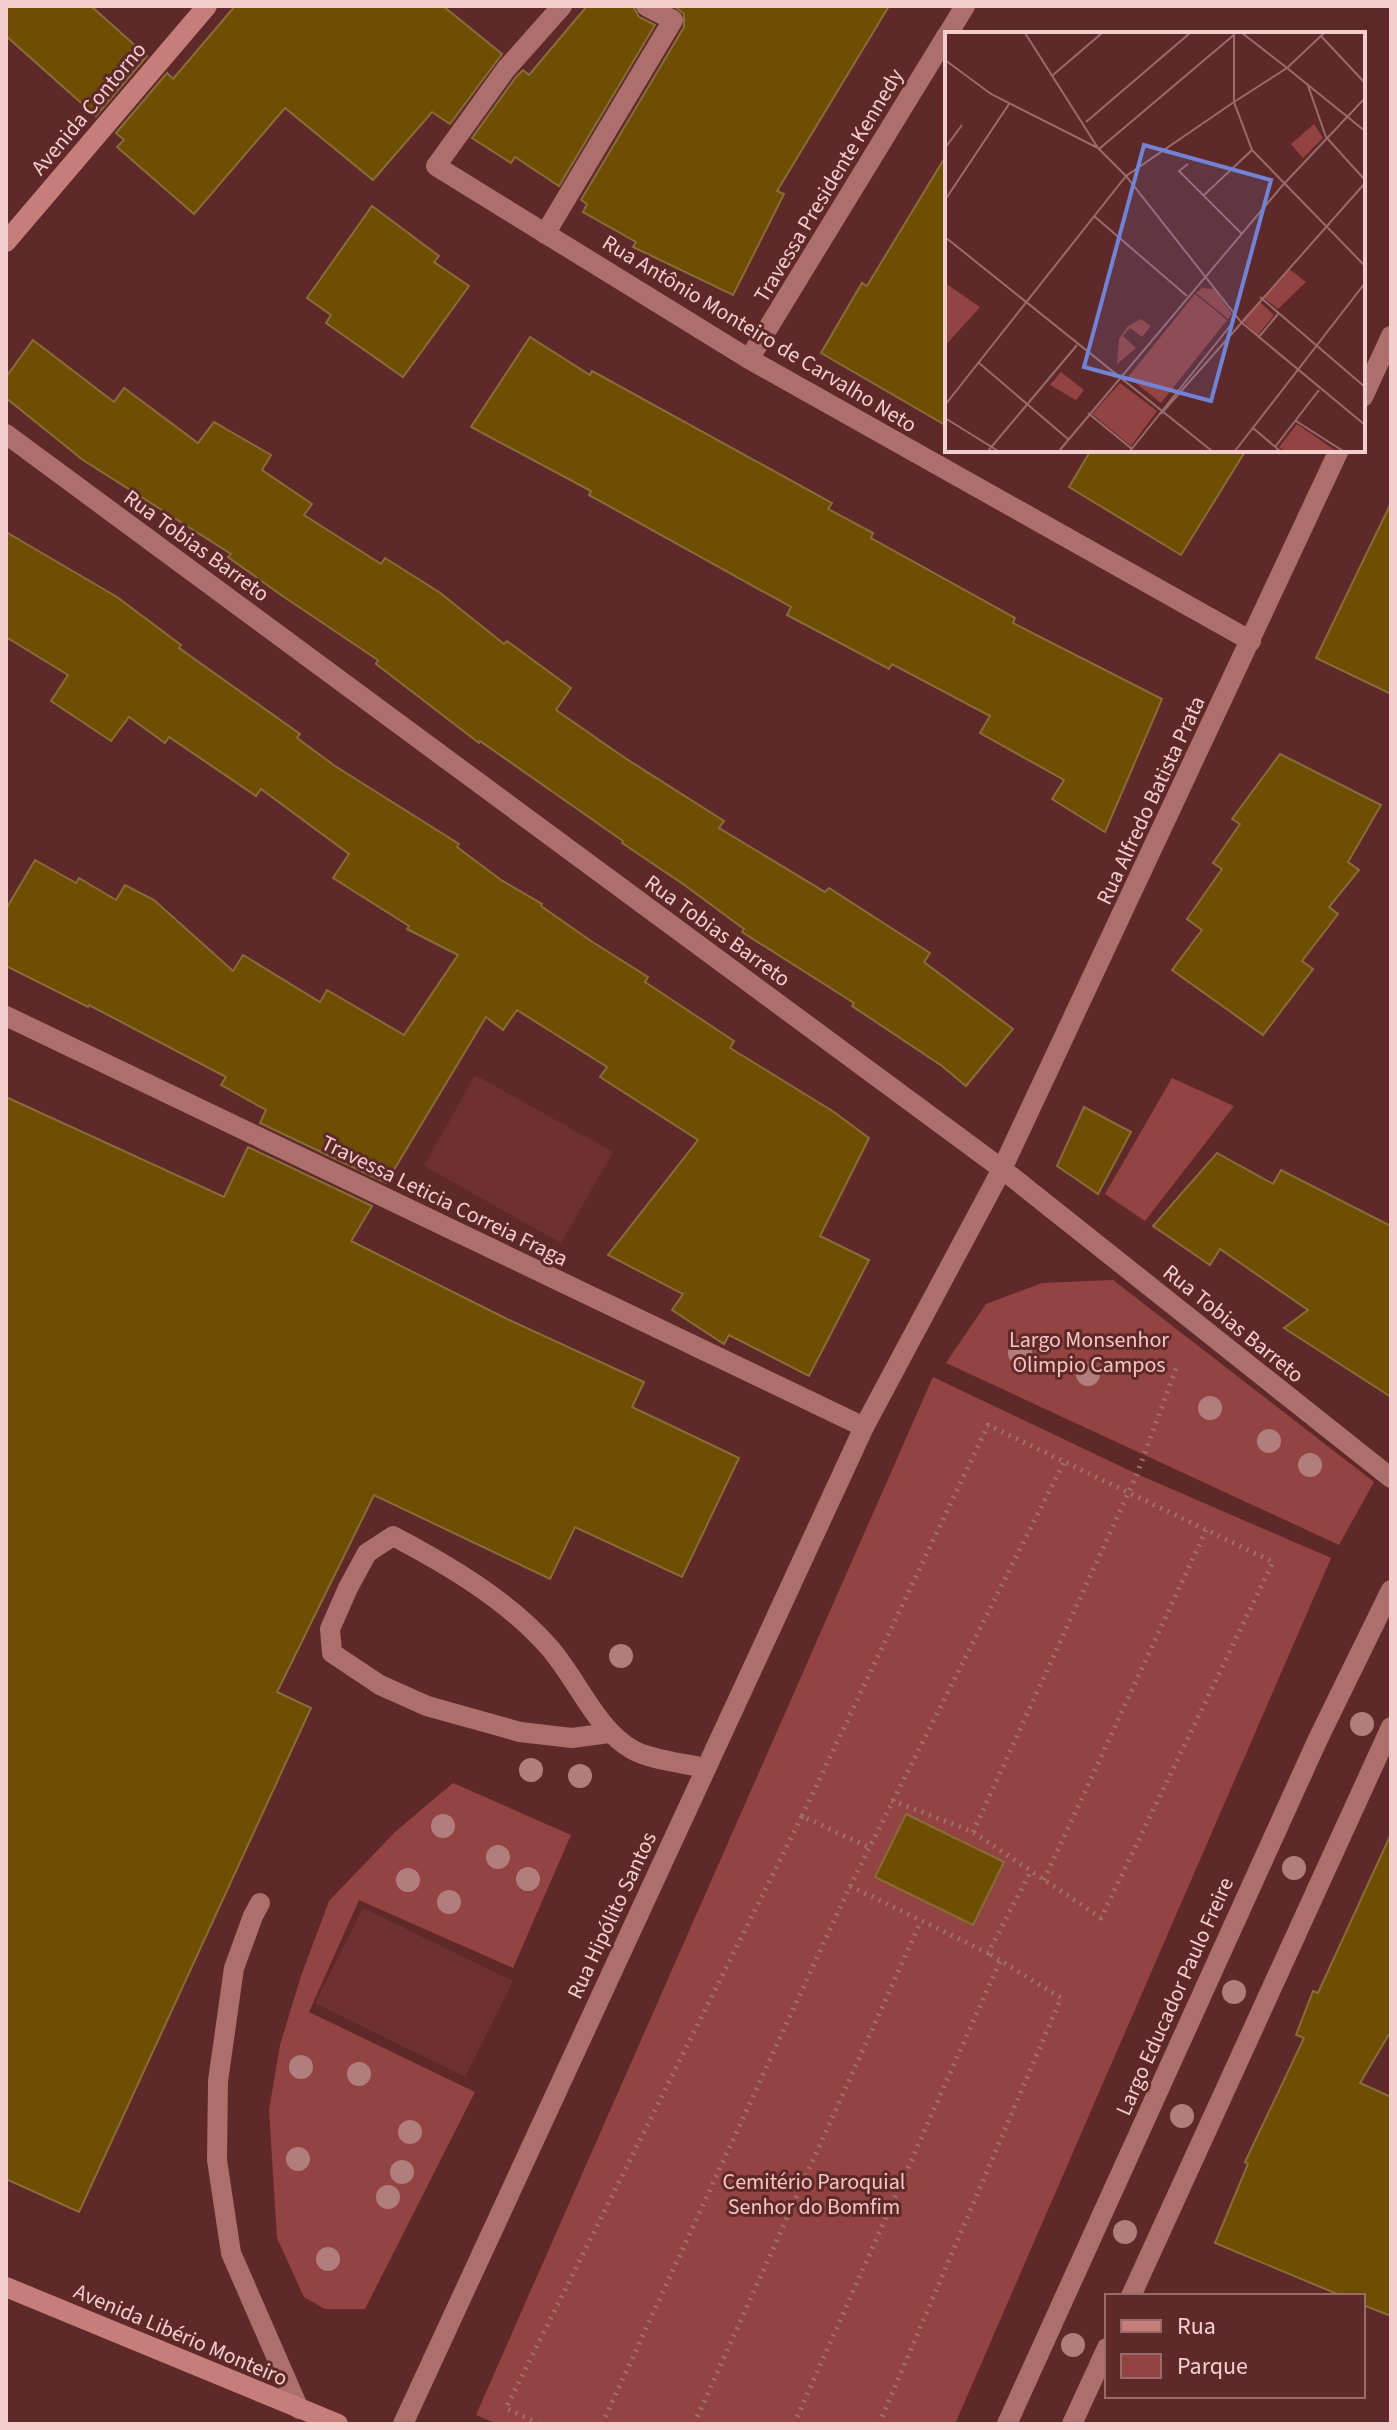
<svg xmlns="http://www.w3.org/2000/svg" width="1397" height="2430" font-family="'Source Sans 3',sans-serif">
<rect width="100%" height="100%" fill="#5f2929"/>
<g fill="#6e3030">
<path d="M475,1075L613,1152L561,1243L424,1166Z"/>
<path d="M363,1908L513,1981L465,2077L315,2003Z"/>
</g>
<g fill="#934342">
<path d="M1172,1078L1234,1106L1145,1221L1105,1194Z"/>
<path d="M1113,1280L1374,1482L1339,1545L946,1363L986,1304L1042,1283Z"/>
<path d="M933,1377L1137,1474L1331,1558L955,2424H497L476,2415Z"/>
<path d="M453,1783L571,1835L513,1968L359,1900L309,2012L475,2092L365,2309H325L304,2297L277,2238L269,2110L280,2045L301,1976L329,1901L395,1832Z"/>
</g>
<g fill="#6d4e02" stroke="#886d39" stroke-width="2">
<path d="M6,6H91L147,56L96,116L6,36Z"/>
<path d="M235,6H443L502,54L450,124L432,112L373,180L285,108L194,214L117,147L124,140L116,133L167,73L173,79Z"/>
<path d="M587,6H633L639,17L655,25L559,186L515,157L511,163L472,138L516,77L523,70L529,75Z"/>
<path d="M674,6H889L777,191L784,194L733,295L633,247L636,242L583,212L587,204L581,200L684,27V14Z"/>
<path d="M947,154V426L821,353L862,283L867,286Z"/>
<path d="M372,206L439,256L434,262L469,286L403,377L326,323L331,315L307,298Z"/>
<path d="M530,337L590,375L592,371L832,503L828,509L873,533L871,538L1015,618L1013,623L1162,699L1105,832L1052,799L1064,780L980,733L990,716L892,664L889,669L787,615L791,607L589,495L591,491L471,427Z"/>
<path d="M33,340L114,402L124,388L198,443L214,422L271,455L262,470L312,504L304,515L381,564L385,558L439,592L504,644L507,641L571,688L556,710L625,758L724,821L719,828L825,892L829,888L930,953L924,962L1013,1029L966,1086L942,1066L852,1006L854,1003L742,932L744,929L683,884L622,843L623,841L480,741L479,743L376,664L378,660L281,595L228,557L231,554L83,460L6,398V377Z"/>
<path d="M1091,450H1246L1181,555L1069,487Z"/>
<path d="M1391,503V694L1316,658Z"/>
<path d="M6,532L117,597L181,645L179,648L300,734L297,738L335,766L459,844L457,847L501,880L542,904L541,906L591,941L648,977L645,982L734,1041L730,1048L834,1112L869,1138L820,1236L869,1260L809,1376L729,1335L724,1344L672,1310L683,1294L608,1255L698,1140L600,1077L607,1067L517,1010L503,1030L486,1017L386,1183L260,1123L266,1110L221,1085L226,1077L89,1005L88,1007L6,966V909L35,860L76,883L79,878L116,900L125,885L154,900L233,971L243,955L320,1002L327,990L404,1035L458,955L407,929L409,926L333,878L349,854L261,789L256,796L169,737L165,743L129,717L111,741L51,701L68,675L6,637Z"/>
<path d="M1280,754L1381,805L1348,862L1359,870L1329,907L1338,914L1302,961L1313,969L1263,1035L1172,970L1202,930L1187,919L1222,869L1213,863L1240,824L1232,819Z"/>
<path d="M6,1097L224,1197L248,1147L372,1206L351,1241L507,1319L644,1382L632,1407L739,1458L682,1577L575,1527L550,1579L374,1495L277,1692L311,1708L79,2212L6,2179Z"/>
<path d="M1084,1107L1131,1132L1098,1194L1057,1166Z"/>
<path d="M1217,1153L1273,1184L1281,1170L1391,1226V1397L1284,1328L1308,1310L1220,1249L1210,1265L1153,1226Z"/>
<path d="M906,1814L1004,1862L973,1925L875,1877Z"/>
<path d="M1391,1834V2031L1360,2083L1391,2097V2316L1363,2305V2296H1342L1215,2243L1248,2164L1245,2162L1304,2038L1296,2035L1313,1991L1318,1993Z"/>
</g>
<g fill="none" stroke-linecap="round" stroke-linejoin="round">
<g stroke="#9e7170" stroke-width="5" stroke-dasharray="2 6" stroke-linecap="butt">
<path d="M802,1816L988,1425L1273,1562L1101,1918L973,1832L891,1800"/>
<path d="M973,1832L1137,1474L1178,1363"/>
<path d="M1044,1880L1206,1530"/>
<path d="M850,1886L988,1953L1031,1871"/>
<path d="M539,2424L506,2408L802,1816L868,1847"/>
<path d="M602,2424L850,1886L1064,1462"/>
<path d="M694,2424L921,1921"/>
<path d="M794,2424L1000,1961"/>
<path d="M879,2424L1061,1998L988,1953"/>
</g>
<g stroke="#ac6f6c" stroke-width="20">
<path d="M562,6L506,69L436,166L749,359L1251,641"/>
<path d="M948,34L965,6"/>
<path d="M545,234L673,20L646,6"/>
<path d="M749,359L947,35"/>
<path d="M1363,397L1391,336"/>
<path d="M6,434L1002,1169L1391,1478"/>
<path d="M6,1016L864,1427"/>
<path d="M609,1733L572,1738L520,1732L427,1706L380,1685L332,1653L330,1629L348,1588L367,1553L393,1536C448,1565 506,1599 548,1646C577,1678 596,1730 633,1750C651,1760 684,1763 705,1768"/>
<path d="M260,1903L253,1916L234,1968L218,2081L217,2160L231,2253L299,2409"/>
<path d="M1131,2296L1391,1727"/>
<path d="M403,2424L864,1427L1002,1169L1339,450"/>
<path d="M1007,2424L1318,1739L1391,1590"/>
<path d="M1072,2424L1107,2348"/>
</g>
<g stroke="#c57e7a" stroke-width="20">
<path d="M6,242L207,6"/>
<path d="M6,2287L338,2424"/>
</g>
</g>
<g fill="#b27e7d">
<circle cx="1020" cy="1353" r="12"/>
<circle cx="1088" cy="1374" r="12"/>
<circle cx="1210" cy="1408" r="12"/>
<circle cx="1269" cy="1441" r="12"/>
<circle cx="1310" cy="1465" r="12"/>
<circle cx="621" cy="1656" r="12"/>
<circle cx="1362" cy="1724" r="12"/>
<circle cx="531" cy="1770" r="12"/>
<circle cx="580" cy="1776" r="12"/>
<circle cx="443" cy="1826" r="12"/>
<circle cx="498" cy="1857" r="12"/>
<circle cx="1294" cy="1868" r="12"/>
<circle cx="528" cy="1879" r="12"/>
<circle cx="408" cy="1880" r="12"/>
<circle cx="449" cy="1902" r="12"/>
<circle cx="1234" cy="1992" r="12"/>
<circle cx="301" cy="2067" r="12"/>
<circle cx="359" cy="2074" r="12"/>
<circle cx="1182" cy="2116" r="12"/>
<circle cx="410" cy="2132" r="12"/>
<circle cx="298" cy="2159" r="12"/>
<circle cx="402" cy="2172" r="12"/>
<circle cx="388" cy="2197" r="12"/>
<circle cx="1125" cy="2232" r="12"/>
<circle cx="328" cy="2259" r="12"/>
<circle cx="1073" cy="2345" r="12"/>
</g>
<g text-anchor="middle" stroke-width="6" stroke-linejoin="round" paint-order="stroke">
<g font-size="22" fill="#f2cfcd" stroke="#5f2929">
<text transform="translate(88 108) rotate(-50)" y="8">Avenida Contorno</text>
<text transform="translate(828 185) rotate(-59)" y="8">Travessa Presidente Kennedy</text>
<text transform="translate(760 333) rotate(31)" y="8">Rua Antônio Monteiro de Carvalho Neto</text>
<text transform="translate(197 545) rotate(36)" y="8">Rua Tobias Barreto</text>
<text transform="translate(1150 800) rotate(-65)" y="8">Rua Alfredo Batista Prata</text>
<text transform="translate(718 930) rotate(36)" y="8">Rua Tobias Barreto</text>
<text transform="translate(445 1200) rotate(26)" y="8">Travessa Leticia Correia Fraga</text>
<text transform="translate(1234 1323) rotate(39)" y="8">Rua Tobias Barreto</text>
<text transform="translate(611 1915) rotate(-65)" y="8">Rua Hipólito Santos</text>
<text transform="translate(1174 1996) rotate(-66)" y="8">Largo Educador Paulo Freire</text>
<text transform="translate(181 2334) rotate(23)" y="8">Avenida Libério Monteiro</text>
</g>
<g font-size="22" fill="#f6c4c1" stroke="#5f2929">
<text x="1089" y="1347">Largo Monsenhor<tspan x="1089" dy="25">Olimpio Campos</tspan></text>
<text x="814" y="2189">Cemitério Paroquial<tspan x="814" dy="25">Senhor do Bomfim</tspan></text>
</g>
</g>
<g transform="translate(945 32)">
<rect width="420" height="420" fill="#5f2929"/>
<path d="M369,92L378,106L358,126L346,112ZM344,237L361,250L333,277L318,265ZM0,251L35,275L0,314ZM257,256L269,257L287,282L283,287L251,261ZM250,262L282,288L216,371L183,345ZM314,269L329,283L313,303L297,288ZM196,287L206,294L197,305L185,296L178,304L191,316L172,332L174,307L182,295ZM116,340L139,358L131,368L105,353ZM175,351L212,379L186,414L147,382ZM352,392L391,419H339L334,415Z" fill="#934342"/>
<path fill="none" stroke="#9a6b6b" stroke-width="2" d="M80,1L153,116L181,144L296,290L420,393M297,1L342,36L379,1M289,2V70L307,118L420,234M376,4L420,51M0,28L46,62L153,116M108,43L157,1M362,51L381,105L420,148M141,90L245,1M0,116L17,93M154,117L290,2M243,132L234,139L297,202M258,164L307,118M0,168L64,72M149,184L242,264M0,205L267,419M315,265L420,355M313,306L333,282M34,331L123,407M0,373L181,144L289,70L342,36L420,99M143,381L187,417M216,382L420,151M0,386L53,419M351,389L398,419M308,396L335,419M330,415L374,358M43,419L132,313M114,419L337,154L420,66M185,419L289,289M290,419L420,251"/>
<path fill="#7282d4" fill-opacity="0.15" stroke="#7282d4" stroke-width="4" d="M199,113L326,148L266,369L139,335Z"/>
<rect width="420" height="420" fill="none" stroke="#f2cfcd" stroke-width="4"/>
</g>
<rect width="1397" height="2430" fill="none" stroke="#f2cfcd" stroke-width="16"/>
<rect x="1105" y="2294" width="260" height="104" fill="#5f2929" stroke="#9a6b6b" stroke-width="2"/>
<rect x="1121" y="2320" width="40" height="12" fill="#c57e7a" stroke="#9a6b6b" stroke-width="2"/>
<text x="1177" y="2334" font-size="24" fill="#f2cfcd">Rua</text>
<rect x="1121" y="2354" width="40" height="24" fill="#934342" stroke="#9a6b6b" stroke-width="2"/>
<text x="1177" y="2374" font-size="24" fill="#f2cfcd">Parque</text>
</svg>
